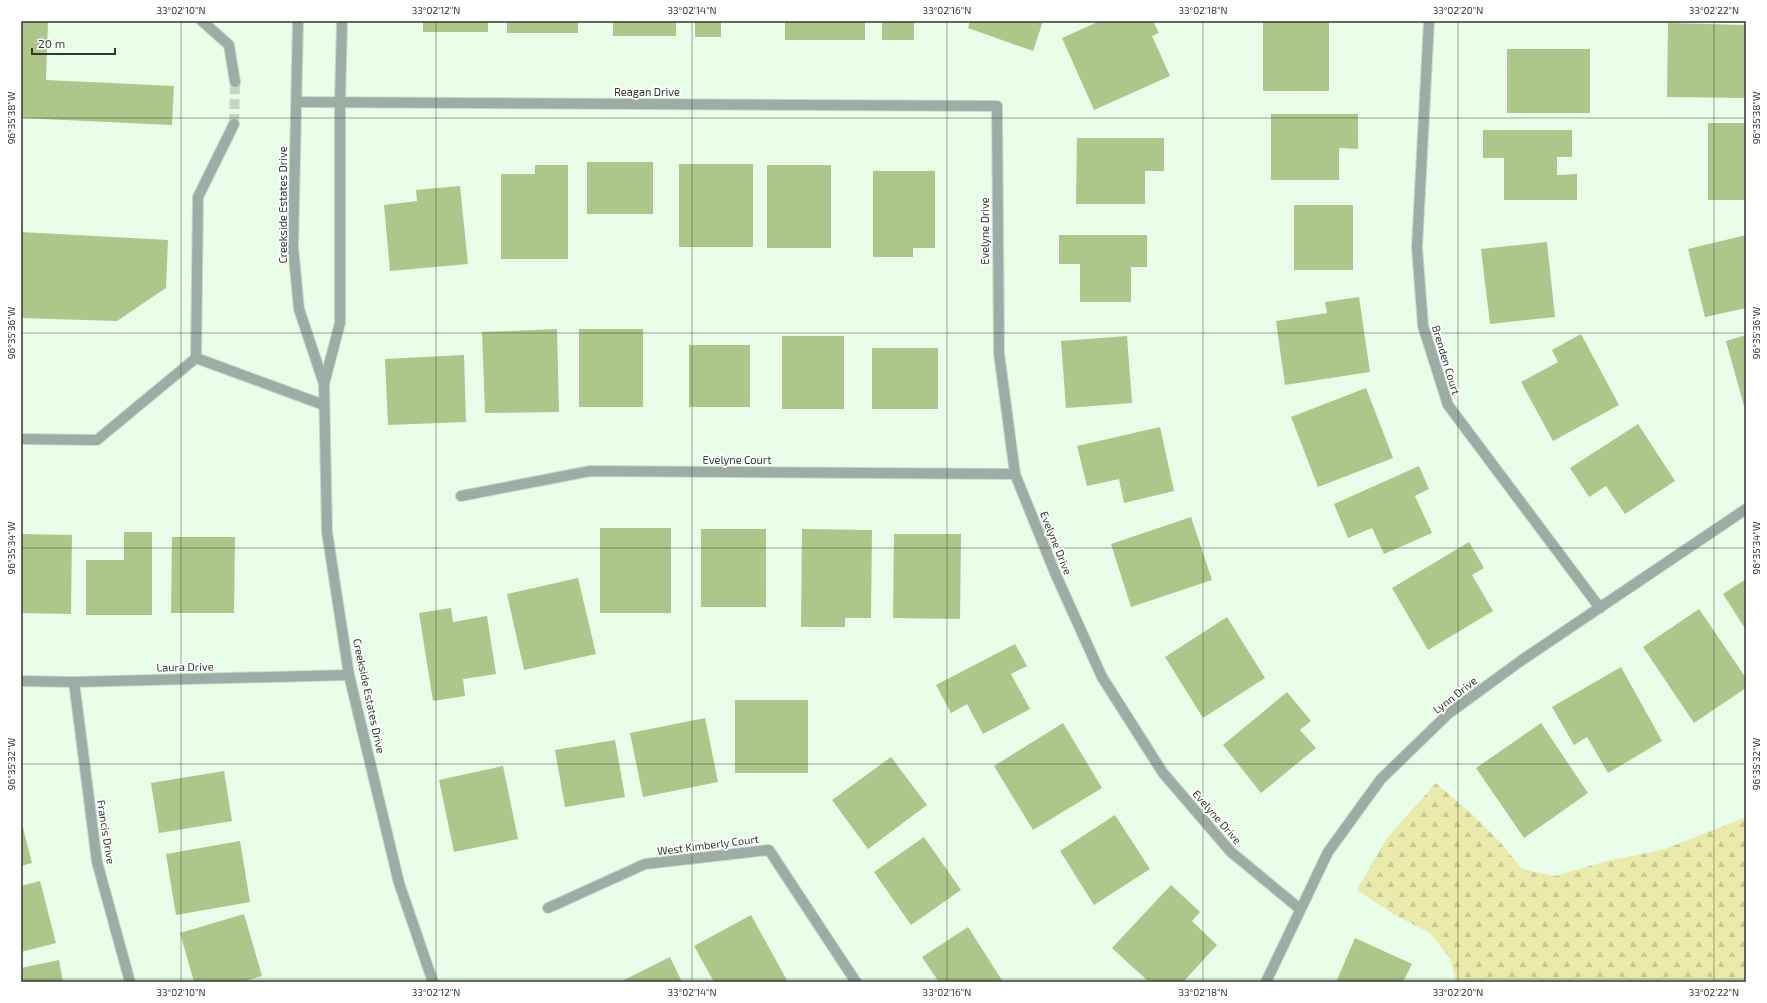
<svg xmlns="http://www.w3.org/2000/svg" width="1767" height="1003" font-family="'Exo 2',sans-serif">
<defs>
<pattern id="forest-firs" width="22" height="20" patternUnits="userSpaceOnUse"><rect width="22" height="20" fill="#eaeaab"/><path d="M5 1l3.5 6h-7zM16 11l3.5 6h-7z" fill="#c9c993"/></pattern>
</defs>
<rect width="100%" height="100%" fill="#e9fee8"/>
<path fill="url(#forest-firs)" d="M1436,783L1472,814L1500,842L1522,869L1555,876L1603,862L1665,849L1746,817V982H1456L1450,958L1430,933L1395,915L1357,890L1387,838Z"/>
<g fill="#aec689">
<path d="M21,21H48L46,80L174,86L172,125L21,118Z"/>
<rect x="423" y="21" width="65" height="11"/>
<rect x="507" y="21" width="71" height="12"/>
<rect x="613" y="21" width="63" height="15"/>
<rect x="695" y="21" width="26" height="16"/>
<rect x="785" y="21" width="80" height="19"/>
<rect x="882" y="21" width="32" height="19"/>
<path d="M970,21H1043L1033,51L968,28Z"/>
<path d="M1100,21H1153L1159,33L1152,36L1170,76L1094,110L1062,38Z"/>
<rect x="1263" y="21" width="66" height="70"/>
<path d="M1668,23L1746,25V98L1667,97Z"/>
<rect x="1507" y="49" width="83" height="64"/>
<path d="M1271,114H1358V149L1339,148V180H1271Z"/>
<rect x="1708" y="123" width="38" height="77"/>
<path d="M1483,130H1572V157H1557V175L1577,174V200H1504V158H1483Z"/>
<path d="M1077,138H1164V171H1145V204H1076Z"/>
<rect x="587" y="162" width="66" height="52"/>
<rect x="679" y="164" width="74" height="83"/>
<path d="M535,165H568V259H501V174H535Z"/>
<rect x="767" y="165" width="64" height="83"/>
<path d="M873,171H935V248H913V257H873Z"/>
<path d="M460,186L468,264L390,271L384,205L417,201L416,190Z"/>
<rect x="1294" y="205" width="59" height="65"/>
<path d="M21,232L168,240L166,288L117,321L21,318Z"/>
<path d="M1059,235H1147V267H1131V302H1080V264H1059Z"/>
<path d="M1746,235V308L1705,317L1688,249Z"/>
<path d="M1547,242L1555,317L1490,324L1481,249Z"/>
<path d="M1359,297L1370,372L1285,385L1276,321L1327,313L1325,302Z"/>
<path d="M557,329L559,412L485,413L482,332Z"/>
<rect x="579" y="329" width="64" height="78"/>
<path d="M1581,334L1619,405L1553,441L1521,382L1558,362L1552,350Z"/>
<path d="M1746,335V405L1744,406L1726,341Z"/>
<rect x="782" y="336" width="62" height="73"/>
<path d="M1127,336L1132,403L1066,408L1061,341Z"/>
<rect x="689" y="345" width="61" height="62"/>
<rect x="872" y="348" width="66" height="61"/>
<path d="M464,355L466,422L388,425L385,359Z"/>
<path d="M1366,388L1393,458L1318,487L1291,417Z"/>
<path d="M1638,424L1675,481L1625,514L1606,486L1589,497L1570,468Z"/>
<path d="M1160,427L1174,491L1124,503L1119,479L1087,486L1077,446Z"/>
<path d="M1419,466L1429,489L1415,496L1432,533L1384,554L1372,528L1348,538L1334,504Z"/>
<path d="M1191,517L1212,580L1131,607L1111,544Z"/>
<rect x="600" y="528" width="71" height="85"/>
<rect x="701" y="529" width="65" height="78"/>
<path d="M802,529L872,530L871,618H845V627H801Z"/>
<path d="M124,532H152V615H86V560H124Z"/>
<path d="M21,534L72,535L71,614L21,613Z"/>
<path d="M894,534H961L960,619L893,618Z"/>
<path d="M172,537H235L234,613H171Z"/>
<path d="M1469,542L1484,568L1472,575L1493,611L1428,650L1392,588Z"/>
<path d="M578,578L596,654L524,670L507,594Z"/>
<path d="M1746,579V630L1723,594Z"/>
<path d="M451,608L453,622L487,616L496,674L463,679L465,696L433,701L419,613Z"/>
<path d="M1699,609L1746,678V688L1694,723L1643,647Z"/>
<path d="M1227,617L1265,678L1203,718L1165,657Z"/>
<path d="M1015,644L1027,666L1011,674L1030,709L983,734L967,704L951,713L936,685Z"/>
<path d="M1621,667L1662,741L1608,773L1587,737L1574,745L1552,707Z"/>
<path d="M1287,692L1311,721L1300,730L1316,748L1261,793L1223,745Z"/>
<rect x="735" y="700" width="73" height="73"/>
<path d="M705,718L718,782L643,797L630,733Z"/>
<path d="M1063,723L1102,788L1033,830L994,766Z"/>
<path d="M1541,723L1588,793L1524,838L1476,768Z"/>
<path d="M615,740L625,797L565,807L555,750Z"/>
<path d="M891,757L927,805L868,849L832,800Z"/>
<path d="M503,766L518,839L454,852L439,780Z"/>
<path d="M224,771L232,821L159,833L151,783Z"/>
<path d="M1115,815L1150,869L1094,905L1060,851Z"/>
<path d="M21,820L32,863L21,866Z"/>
<path d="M924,837L961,890L911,925L874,872Z"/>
<path d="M240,841L250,902L176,915L166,854Z"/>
<path d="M40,881L56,943L21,952V886Z"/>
<path d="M1171,885L1200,912L1192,921L1217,945L1183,982H1149L1112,948Z"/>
<path d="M244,914L262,976L241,982H194L180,933Z"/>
<path d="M751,915L788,982H714L694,946Z"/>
<path d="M968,927L1003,982H939L922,957Z"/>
<path d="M1355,938L1412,964L1403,982H1336Z"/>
<path d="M670,957L682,982H620Z"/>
<path d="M59,960L63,982H21V968Z"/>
</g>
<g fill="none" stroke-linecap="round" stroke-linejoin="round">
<path stroke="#c4d7c3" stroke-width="10" stroke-dasharray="10 5" stroke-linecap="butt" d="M234,124L235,82"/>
<g stroke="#c8dbc7" stroke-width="12">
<g id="minor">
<path d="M202,21L229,45L235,82"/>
<path d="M298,21L293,247L299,309L324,384"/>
<path d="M342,21L340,102V323L324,384L327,532L349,675L399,883L433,982"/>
<path d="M1429,21L1417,247L1423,326L1448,405L1600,608"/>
<path d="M297,102L997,106L999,353L1015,474L1055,573L1102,677L1163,773L1231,852L1300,909"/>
<path d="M234,124L198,197L196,358L324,405"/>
<path d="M21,439L97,440L196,358"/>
<path d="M461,496L590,471L1015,474"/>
<path d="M21,681L74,682L349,675"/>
<path d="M74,682L97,862L130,982"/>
<path d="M548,908L645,864L769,850L856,982"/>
<path d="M1266,982L1328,852L1381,779L1448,714L1522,660L1746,509"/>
</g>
</g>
<use href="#minor" stroke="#9daca4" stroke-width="10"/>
</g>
<path fill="none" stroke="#2f392f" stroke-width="1" stroke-opacity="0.45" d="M181,21V982M436,21V982M692,21V982M947,21V982M1203,21V982M1458,21V982M1714,21V982M21,118H1746M21,333H1746M21,548H1746M21,764H1746M21,979H1746"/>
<g text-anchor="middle" stroke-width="3.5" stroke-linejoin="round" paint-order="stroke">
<g font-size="11" fill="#2f392f" stroke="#fff">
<text x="647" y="96">Reagan Drive</text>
<text transform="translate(283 205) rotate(-90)" y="4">Creekside Estates Drive</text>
<text transform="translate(985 231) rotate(-90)" y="4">Evelyne Drive</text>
<text transform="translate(1446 360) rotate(73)" y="4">Brenden Court</text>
<text x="737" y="464">Evelyne Court</text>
<text transform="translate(1056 543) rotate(68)" y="4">Evelyne Drive</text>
<text transform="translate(185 667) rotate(-1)" y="4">Laura Drive</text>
<text transform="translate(1455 695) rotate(-38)" y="4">Lynn Drive</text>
<text transform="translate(369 696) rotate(78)" y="4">Creekside Estates Drive</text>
<text transform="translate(1217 817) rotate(49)" y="4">Evelyne Drive</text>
<text transform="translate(106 832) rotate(81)" y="4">Francis Drive</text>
<text transform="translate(708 845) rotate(-7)" y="4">West Kimberly Court</text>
</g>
</g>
<rect width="1767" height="1003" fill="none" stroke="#ffffff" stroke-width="44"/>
<path d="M32 48v6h83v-6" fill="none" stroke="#2f392f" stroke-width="2"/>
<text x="38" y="48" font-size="12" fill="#2f392f" stroke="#ffffff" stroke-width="3" paint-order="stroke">20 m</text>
<rect x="22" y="22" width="1723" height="959" fill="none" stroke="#2f392f" stroke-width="1.5"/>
<g font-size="10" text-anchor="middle" fill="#2f392f">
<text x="181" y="14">33°02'10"N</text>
<text x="436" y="14">33°02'12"N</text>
<text x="692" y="14">33°02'14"N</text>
<text x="947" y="14">33°02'16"N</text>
<text x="1203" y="14">33°02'18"N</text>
<text x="1458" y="14">33°02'20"N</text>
<text x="1714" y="14">33°02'22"N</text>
<text transform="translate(1756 118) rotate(-90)" y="4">96°35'38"W</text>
<text transform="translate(11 118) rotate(-90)" y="4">96°35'38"W</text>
<text transform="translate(1756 333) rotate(-90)" y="4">96°35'36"W</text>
<text transform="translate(11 333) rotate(-90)" y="4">96°35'36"W</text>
<text transform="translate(1756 548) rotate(-90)" y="4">96°35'34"W</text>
<text transform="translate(11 548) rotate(-90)" y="4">96°35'34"W</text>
<text transform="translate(1756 764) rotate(-90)" y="4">96°35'32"W</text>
<text transform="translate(11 764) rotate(-90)" y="4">96°35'32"W</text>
<text x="181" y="996">33°02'10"N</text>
<text x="436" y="996">33°02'12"N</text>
<text x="692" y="996">33°02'14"N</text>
<text x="947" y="996">33°02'16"N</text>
<text x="1203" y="996">33°02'18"N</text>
<text x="1458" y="996">33°02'20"N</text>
<text x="1714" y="996">33°02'22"N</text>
</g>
</svg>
